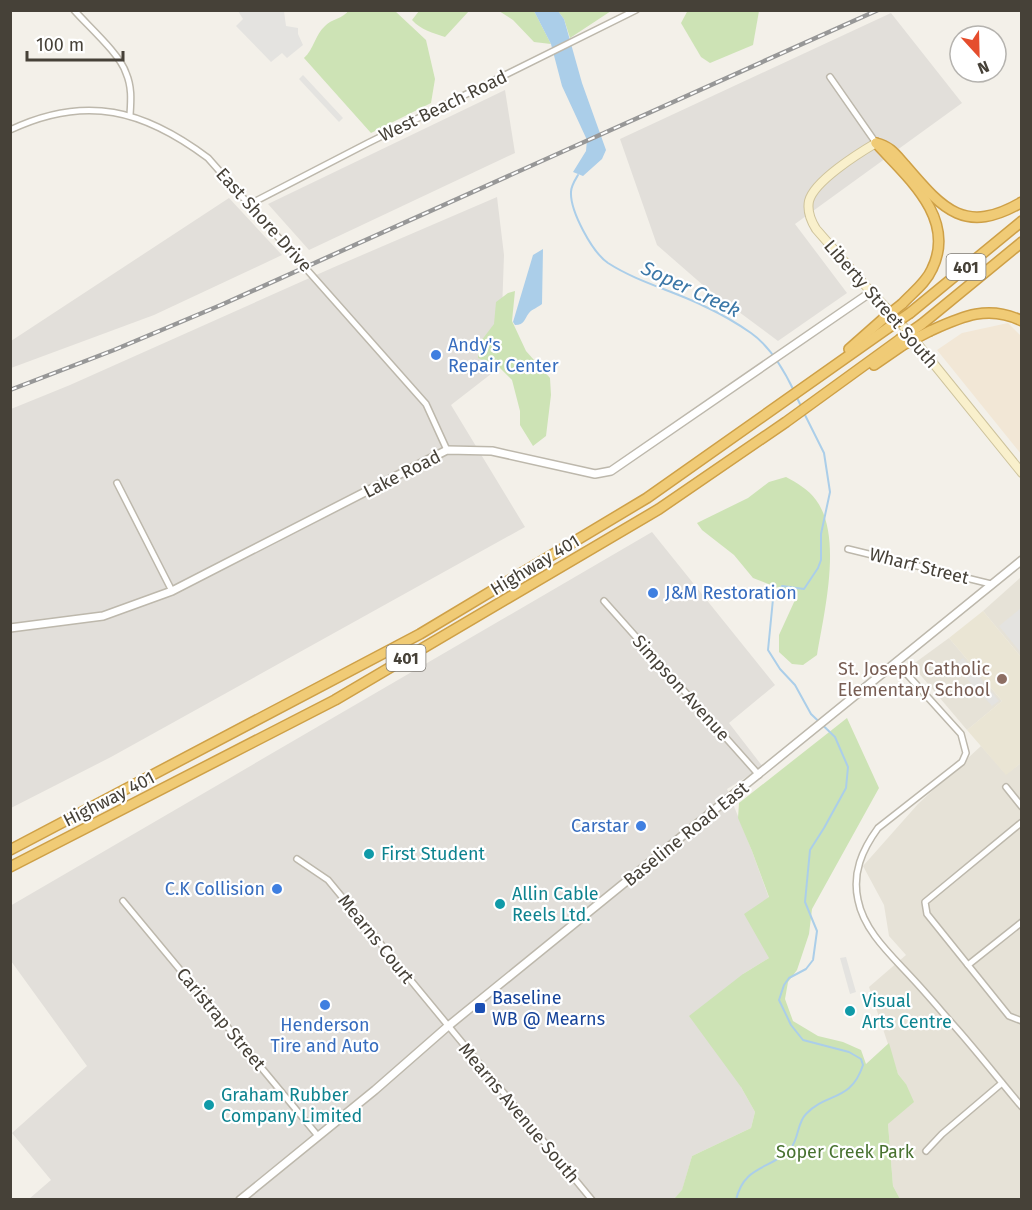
<svg xmlns="http://www.w3.org/2000/svg" width="1032" height="1210" font-family="'Fira Sans',sans-serif">
<rect width="100%" height="100%" fill="#f3f0e9"/>
<g fill="#e6e2d7">
<path d="M1021,577V657L983,611Z"/>
<path d="M949,638L1002,701L967,730L912,665Z"/>
<path d="M981,746L1006,774L1021,763V1199H900L893,1186L888,1124L906,1084L898,1074L869,987L906,955L889,936L884,905L863,866L918,804Z"/>
</g>
<path fill="#f2e7d6" d="M1008,323L1021,336V454L937,350L962,333Z"/>
<g fill="#e2dfda">
<path d="M891,13L962,103L795,224L847,293L778,341L704,286L657,245L620,139Z"/>
<path d="M505,90L515,153L309,250L268,204Z"/>
<path d="M497,197L504,255L500,367L451,405L525,527L111,757L11,808V409L70,385L332,268Z"/>
<path d="M229,198L282,255L154,315L11,368V341Z"/>
<path d="M652,532L775,685L729,723L763,767L727,789L752,851L769,898V958L743,974L741,1087L755,1112L751,1128L692,1156L682,1191L674,1199H29L51,1180L12,1133L87,1066L11,961L10,906Z"/>
</g>
<path fill="#eae5d4" d="M983,611L1021,657V763L1006,775L967,730L1002,701L949,638Z"/>
<g fill="#cde3b5">
<path d="M349,10L395,11L426,40L435,79L431,103L371,133L304,58C314,49 315,35 325,26C331,19 343,19 349,10Z"/>
<path d="M688,10L759,11L753,45L710,63L701,57L681,23Z"/>
<path d="M419,11V10L469,11L445,37C433,33 421,30 412,20Z"/>
<path d="M499,11H534L551,44L534,42L513,20Z"/>
<path d="M558,11H611L570,38L564,19Z"/>
<path d="M515,291L512,321L526,351L550,378L551,395L546,436L533,446L520,425V411L512,380L499,367L478,358V345L494,324L496,302L508,293Z"/>
<path d="M786,477C797,483 808,489 816,500C843,536 824,613 817,655L803,665L792,664L779,652V635L795,600L791,593L753,578L734,555L702,530L697,523L748,498L769,482Z"/>
<path d="M847,718L879,788L812,909L809,934L797,970L788,982L785,999L793,1021L818,1036L843,1042L861,1050L866,1064L889,1043L898,1074L906,1084L914,1102L888,1124L893,1186L900,1199H674L682,1190L692,1156L751,1128L755,1112L741,1087L689,1016L743,974L769,958L744,914L769,897L752,851L738,818L739,803Z"/>
</g>
<g fill="#e4e3e0">
<path d="M238,11H284L286,26L298,28V34L303,45L287,58L282,53L271,62L236,26L243,19Z"/>
<path d="M303,75L343,118L339,122L299,79Z"/>
<path d="M1021,608V653L999,626Z"/>
<path d="M963,658L999,701L992,706L954,665Z"/>
<path d="M846,957L856,992L850,994L840,958Z"/>
</g>
<g fill="#abcee9">
<path d="M534,11H558L564,19L582,83L606,150L602,159L583,176L573,172L586,151L587,140L562,86L551,44Z"/>
<path d="M543,249L542,304C539,307 532,309 529,313C524,319 525,325 515,325L513,322L533,255Z"/>
</g>
<g fill="none" stroke-linecap="round" stroke-linejoin="round">
<g stroke="#abcee9" stroke-width="2">
<path d="M578,175C575,180 571,186 571,192C570,211 592,252 608,263C639,283 675,291 708,308C723,315 738,324 751,333C771,347 784,370 794,391"/>
<path d="M796,396L802,408"/>
<path d="M736,1200C744,1164 772,1170 791,1148C799,1138 797,1123 806,1114C827,1092 851,1102 863,1065L861,1059L849,1052L803,1040L791,1025L779,1000L784,985L789,978L806,969L813,960L817,931L805,902L810,850L824,828L846,788L848,767L835,737L811,714L795,685L780,669L768,650L773,599L782,586L804,589L818,568L821,560V534L830,492L824,453L804,413"/>
</g>
<g stroke="#bdb8ac" stroke-width="8">
<g id="minor">
<path d="M74,10C88,26 120,54 126,73C132,87 131,100 130,115"/>
<path d="M830,77L876,143"/>
<path d="M10,130C86,94 144,110 208,158L426,404L447,450"/>
<path d="M250,204L368,143L636,10"/>
<path d="M117,483L172,591"/>
<path d="M848,549L991,584"/>
<path d="M604,601L759,775"/>
<path d="M896,662L961,734L966,753L962,762L878,828C862,850 852,873 858,900C864,931 891,955 912,978C927,994 942,1012 957,1029C979,1054 1000,1081 1022,1107"/>
<path d="M1006,787L1022,807"/>
<path d="M1022,822L925,902L927,914L1009,1016L1022,1021"/>
<path d="M297,859L328,880L592,1200"/>
<path d="M123,901L318,1136"/>
<path d="M968,965L1022,922"/>
<path d="M926,1151L942,1134L1002,1083"/>
</g>
</g>
<g stroke="#bdb8ac" stroke-width="10">
<g id="tertiary">
<path d="M10,628L103,616L172,591L447,450L492,451L595,474L611,471L871,292"/>
<path d="M240,1200L375,1090L447,1027L1022,560"/>
</g>
</g>
<g stroke="#cec39c" stroke-width="10">
<path id="secondary" d="M876,143C859,153 814,181 809,201C807,211 811,221 816,229L871,292L899,321L1022,473"/>
</g>
<g stroke="#cea047" stroke-width="12">
<g id="motorway">
<path d="M876,143C907,177 957,218 932,269C926,283 912,293 902,304"/>
<path d="M876,143C890,146 896,155 905,165C942,208 964,236 1022,202"/>
<path d="M910,313L1022,221"/>
<path d="M922,324L1022,242"/>
<path d="M930,331C961,317 988,304 1022,321"/>
<path d="M849,349L883,319"/>
<path d="M874,365L903,345"/>
<path d="M10,850L420,634L647,498L888,328"/>
<path d="M10,867L335,700L659,509L786,422L899,340"/>
</g>
</g>
<use href="#minor" stroke="#fff" stroke-width="5"/>
<use href="#tertiary" stroke="#fff" stroke-width="7"/>
<use href="#secondary" stroke="#f9f0cc" stroke-width="8"/>
<use href="#motorway" stroke="#f0cb76" stroke-width="9"/>
<g stroke="#979797" stroke-width="4.5">
<path id="rail" d="M10,390L114,350L221,305L878,10"/>
</g>
<use href="#rail" stroke="#fff" stroke-width="2" stroke-dasharray="7" stroke-linecap="butt"/>
<g stroke="#cea047" stroke-width="12" stroke-linecap="butt">
<g id="motorway-bridge">
<path d="M883,319L902,304"/>
<path d="M888,328L910,313"/>
<path d="M899,340L922,324"/>
<path d="M903,345L930,331"/>
</g>
</g>
<use href="#motorway-bridge" stroke="#f0cb76" stroke-width="9"/>
</g>
<g fill="#3f7fe0" stroke="#fff" stroke-width="2">
<circle cx="436" cy="355" r="6"/>
<circle cx="653" cy="593" r="6"/>
<circle cx="641" cy="826" r="6"/>
<circle cx="277" cy="889" r="6"/>
<circle cx="325" cy="1005" r="6"/>
</g>
<circle fill="#8d6e63" stroke="#fff" stroke-width="2" cx="1002" cy="679" r="6"/>
<g fill="#0f9aa8" stroke="#fff" stroke-width="2">
<circle cx="369" cy="854" r="6"/>
<circle cx="500" cy="904" r="6"/>
<circle cx="850" cy="1011" r="6"/>
<circle cx="209" cy="1105" r="6"/>
</g>
<rect fill="#1a4fb4" stroke="#fff" stroke-width="2" x="474" y="1002" width="12" height="12" rx="3"/>
<g text-anchor="middle" stroke-width="4.5" stroke-linejoin="round" paint-order="stroke">
<g fill="#fff" stroke="#7e7a74" stroke-width="1.5">
<rect x="946.5" y="254" width="39" height="26" rx="4.5"/>
<rect x="386.5" y="645" width="39" height="26" rx="4.5"/>
</g>
<g font-size="16" font-weight="bold" fill="#464138">
<text x="966" y="273">401</text>
<text x="406" y="664">401</text>
</g>
<g font-size="18" fill="#464138" stroke="#fff">
<text transform="translate(443 106) rotate(-26)" y="6">West Beach Road</text>
<text transform="translate(264 220) rotate(48)" y="6">East Shore Drive</text>
<text transform="translate(881 304) rotate(49)" y="6">Liberty Street South</text>
<text transform="translate(402 474) rotate(-27)" y="6">Lake Road</text>
<text transform="translate(535 565) rotate(-31)" y="6">Highway 401</text>
<text transform="translate(919 566) rotate(14)" y="6">Wharf Street</text>
<text transform="translate(681 688) rotate(48)" y="6">Simpson Avenue</text>
<text transform="translate(109 799) rotate(-27)" y="6">Highway 401</text>
<text transform="translate(686 834) rotate(-39)" y="6">Baseline Road East</text>
<text transform="translate(376 939) rotate(51)" y="6">Mearns Court</text>
<text transform="translate(221 1019) rotate(50)" y="6">Caristrap Street</text>
<text transform="translate(519 1113) rotate(50)" y="6">Mearns Avenue South</text>
</g>
<g font-size="18" fill="#366cbe" stroke="#fff" text-anchor="start">
<text x="448" y="351">Andy's<tspan x="448" dy="21">Repair Center</tspan></text>
<text x="665" y="599">J&amp;M Restoration</text>
<text x="629" y="832" text-anchor="end">Carstar</text>
<text x="265" y="895" text-anchor="end">C.K Collision</text>
<text x="325" y="1031" text-anchor="middle">Henderson<tspan x="325" dy="21">Tire and Auto</tspan></text>
</g>
<g font-size="18" fill="#785e54" stroke="#fff" text-anchor="end">
<text x="990" y="675">St. Joseph Catholic<tspan x="990" dy="21">Elementary School</tspan></text>
</g>
<g font-size="18" fill="#0d838f" stroke="#fff" text-anchor="start">
<text x="381" y="860">First Student</text>
<text x="512" y="900">Allin Cable<tspan x="512" dy="21">Reels Ltd.</tspan></text>
<text x="862" y="1007">Visual<tspan x="862" dy="21">Arts Centre</tspan></text>
<text x="221" y="1101">Graham Rubber<tspan x="221" dy="21">Company Limited</tspan></text>
</g>
<g font-size="18" fill="#164399" stroke="#fff" text-anchor="start">
<text x="492" y="1004">Baseline<tspan x="492" dy="21">WB @ Mearns</tspan></text>
</g>
<g font-size="18" fill="#487230" stroke="#fff">
<text x="845" y="1158">Soper Creek Park</text>
</g>
<g font-size="20" font-style="italic" fill="#3b77a7" stroke="#fff">
<text transform="translate(691 289) rotate(25)" y="7">Soper Creek</text>
</g>
</g>
<rect width="1032" height="1210" fill="none" stroke="#464138" stroke-width="24"/>
<g transform="translate(978 54) rotate(158)"><circle r="28" fill="#ffffff" stroke="#b5b3af" stroke-width="1.5"/>
<path d="M0-4.5L10 22L0 15L-10 22Z" fill="#e54d2d"/>
<text y="-9" font-size="16" font-weight="bold" text-anchor="middle" fill="#464138">N</text>
</g>
<path d="M27 51v9h96v-9" fill="none" stroke="#464138" stroke-width="3"/>
<text x="36" y="51" font-size="18" fill="#464138" stroke="#ffffff" stroke-width="4.5" paint-order="stroke">100 m</text>
</svg>
